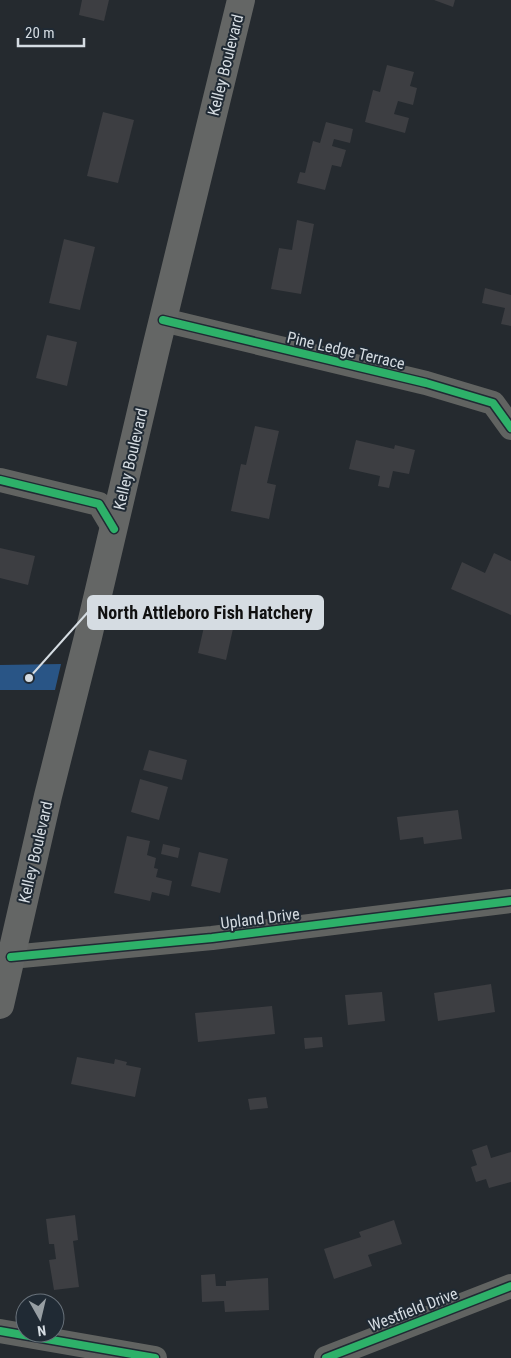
<svg xmlns="http://www.w3.org/2000/svg" width="511" height="1358" font-family="'Roboto Condensed',sans-serif">
<rect width="100%" height="100%" fill="#252a2f"/>
<path fill="#295586" d="M61,664L55,690H0V665Z"/>
<g fill="#3d3e42">
<path d="M82,0H109L104,21L79,15Z"/>
<path d="M434,0H455L453,7Z"/>
<path d="M387,65L414,72L410,86L417,88L413,105L398,101L394,114L409,118L405,133L365,122L373,90L380,92Z"/>
<path d="M103,112L134,120L118,183L87,176Z"/>
<path d="M326,122L353,129L350,143L334,139L332,146L346,150L341,167L332,165L325,190L297,183L300,172L305,173L313,141L320,143Z"/>
<path d="M297,220L314,224L301,294L271,289L279,248L292,250Z"/>
<path d="M64,239L95,247L80,310L49,303Z"/>
<path d="M485,288L511,295V326L501,324L505,308L482,303Z"/>
<path d="M47,335L77,342L67,386L36,378Z"/>
<path d="M255,426L279,431L267,483L276,485L269,519L231,511L241,464L246,465Z"/>
<path d="M356,440L394,449L395,445L415,450L409,474L393,471L389,488L378,486L380,476L349,469Z"/>
<path d="M0,548L35,556L28,585L0,578Z"/>
<path d="M494,553L511,561V615L451,589L462,562L485,573Z"/>
<path d="M211,596L239,602L226,660L198,653Z"/>
<path d="M149,750L187,760L182,780L143,770Z"/>
<path d="M140,779L168,787L159,820L131,812Z"/>
<path d="M458,810L462,839L424,844L423,837L400,840L397,817Z"/>
<path d="M127,836L150,841L147,855L156,858L154,868L158,869L156,877L172,881L169,896L152,892L150,901L114,893Z"/>
<path d="M163,844L180,848L178,858L161,854Z"/>
<path d="M199,852L228,859L220,893L191,886Z"/>
<path d="M491,984L495,1012L438,1021L434,993Z"/>
<path d="M382,992L385,1021L348,1025L345,995Z"/>
<path d="M272,1006L275,1034L198,1042L195,1013Z"/>
<path d="M322,1037L323,1047L305,1049L304,1038Z"/>
<path d="M77,1057L114,1064L115,1059L127,1062L126,1065L141,1068L135,1097L71,1084Z"/>
<path d="M266,1097L268,1108L250,1110L248,1099Z"/>
<path d="M487,1145L491,1158L511,1152V1182L489,1188L486,1179L476,1182L471,1167L477,1165L472,1150Z"/>
<path d="M75,1215L78,1240L73,1241L79,1287L54,1290L49,1260L56,1259L54,1244H49L46,1219Z"/>
<path d="M394,1220L402,1244L368,1255L372,1266L334,1279L324,1249L361,1237L359,1232Z"/>
<path d="M215,1274L216,1286H226V1281L268,1278L269,1310L225,1312L224,1301L202,1302L201,1275Z"/>
</g>
<g fill="none" stroke-linecap="round" stroke-linejoin="round">
<g stroke="#616361" stroke-width="24">
<path d="M163,320L426,383L493,403L511,428"/>
<path d="M0,480L99,504L114,529"/>
<path d="M11,957L212,938L511,901"/>
<path d="M0,1331L155,1358"/>
<path d="M326,1358L511,1286"/>
</g>
<path stroke="#646665" stroke-width="28" d="M0,1005L48,796L88,637L155,352L241,0"/>
<g stroke="#202a34" stroke-width="11">
<g id="cycleway">
<path d="M163,320L426,383L493,403L511,428"/>
<path d="M0,480L99,504L114,529"/>
<path d="M11,957L212,938L511,901"/>
<path d="M0,1331L155,1358"/>
<path d="M326,1358L511,1286"/>
</g>
</g>
<use href="#cycleway" stroke="#2db169" stroke-width="8"/>
</g>
<g text-anchor="middle" stroke-width="4" stroke-linejoin="round" paint-order="stroke">
<g font-size="16" fill="#d5dce2" stroke="#202a34">
<text transform="translate(225 65) rotate(-76)" y="6">Kelley Boulevard</text>
<text transform="translate(346 350) rotate(13)" y="6">Pine Ledge Terrace</text>
<text transform="translate(130 459) rotate(-77)" y="6">Kelley Boulevard</text>
<text transform="translate(35 852) rotate(-77)" y="6">Kelley Boulevard</text>
<text transform="translate(260 918) rotate(-7)" y="6">Upland Drive</text>
<text transform="translate(413 1309) rotate(-21)" y="6">Westfield Drive</text>
</g>
</g>
<path fill="none" stroke="#d5dce2" stroke-width="2" d="M29 678L88 612"/>
<circle fill="#d5dce2" stroke="#202a34" stroke-width="2" cx="29" cy="678" r="5"/>
<rect fill="#d5dce2" stroke="#d5dce2" stroke-width="2" x="88" y="596" width="235" height="33" rx="5"/>
<g font-size="18" text-anchor="middle" font-weight="bold" fill="#111">
<text x="205" y="619">North Attleboro Fish Hatchery</text>
</g>
<g transform="translate(40 1318) rotate(172)"><circle r="24" fill="#202a34" stroke="#68717a"/>
<path d="M0-4L9 19L0 12L-9 19Z" fill="#979ea3"/>
<text y="-8" font-size="14" font-weight="bold" text-anchor="middle" fill="#d5dce2">N</text>
</g>
<path d="M18 38v8h66v-8" fill="none" stroke="#d5dce2" stroke-width="2.5"/>
<text x="25" y="38" font-size="15" fill="#d5dce2" stroke="#202a34" stroke-width="4" paint-order="stroke">20 m</text>
</svg>
